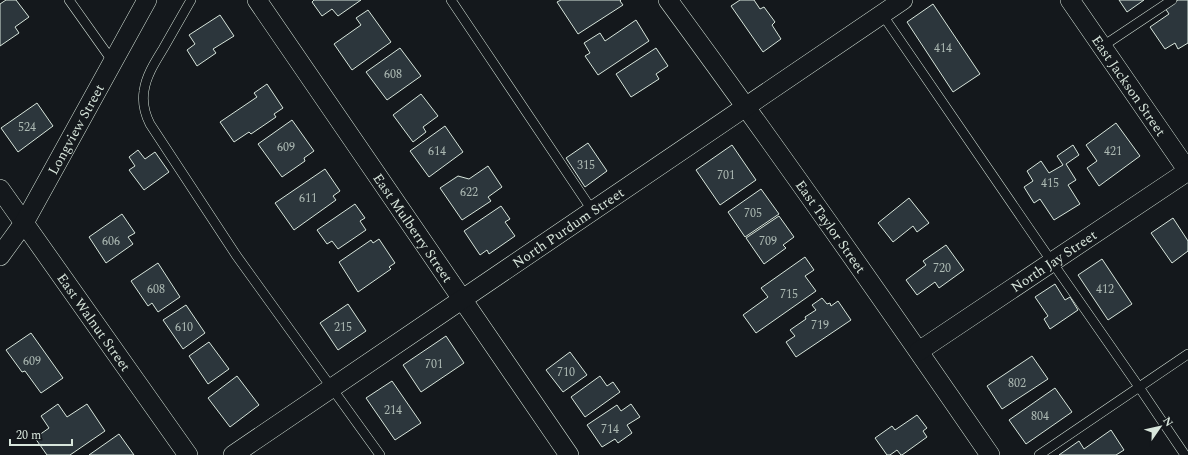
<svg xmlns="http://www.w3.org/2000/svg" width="1188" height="455" font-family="Spectral,serif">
<rect width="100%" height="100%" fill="#14181c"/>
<g fill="#2c363c" stroke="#d8e6dc">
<path d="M6,0H16L29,17L15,27L19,33L0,46V4Z"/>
<path d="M314,0H361L338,16L332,9L322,16L312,2Z"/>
<path d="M561,0H621L620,1L623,5L578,34L557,2Z"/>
<path d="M740,0H754L760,9L764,7L775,22L772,25L781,39L763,52L731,6Z"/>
<path d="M1119,0H1144L1127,12Z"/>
<path d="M1178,0H1188V43L1178,49L1175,43L1165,49L1150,27L1169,14L1165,8Z"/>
<path d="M933,4L980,74L953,92L907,22Z"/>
<path d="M368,10L391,42L352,70L334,44L361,25L356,18Z"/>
<path d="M220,15L234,36L213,49L216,53L197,66L187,50L195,44L189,35Z"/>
<path d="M636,20L649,41L598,75L585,56L590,53L584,43L600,33L605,41Z"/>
<path d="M400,48L421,76L387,100L366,72Z"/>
<path d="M656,48L668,66L656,74L659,79L631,97L616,74Z"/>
<path d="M267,84L283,108L274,114L276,117L251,134L249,132L234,142L220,122L257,97L254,93Z"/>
<path d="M421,94L438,116L423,127L426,132L413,142L393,115Z"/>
<path d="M37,103L53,126L18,152L1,128Z"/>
<path d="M292,120L314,151L304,158L305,161L282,177L258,144Z"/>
<path d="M1116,123L1140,156L1099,186L1087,168L1097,161L1086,145Z"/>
<path d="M445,126L463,152L429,177L410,151Z"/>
<path d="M588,143L607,171L585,187L566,158Z"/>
<path d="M732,145L756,180L720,205L696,170Z"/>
<path d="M1073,145L1079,155L1066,164L1076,180L1068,185L1080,204L1054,220L1040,199L1034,203L1024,187L1033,181L1027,171L1041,161L1049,173L1063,165L1057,156Z"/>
<path d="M138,150L145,159L155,152L169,172L144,190L129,170L135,166L129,157Z"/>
<path d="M488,166L502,187L488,197L491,201L462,220L440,188L458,176L469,179Z"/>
<path d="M325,169L340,191L333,196L336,200L294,230L275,203Z"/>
<path d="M761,189L779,214L745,237L728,212Z"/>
<path d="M909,198L929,223L917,232L913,226L893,242L878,223Z"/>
<path d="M355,204L365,218L360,221L366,230L338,249L332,241L327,244L317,230Z"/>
<path d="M501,206L510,219L505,222L515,236L489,254L487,250L480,255L464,231Z"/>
<path d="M122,214L135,233L128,237L133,244L106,263L89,237Z"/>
<path d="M779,216L794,237L783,245L786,248L764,264L746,238Z"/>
<path d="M1173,218L1188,241V251L1172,263L1151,233Z"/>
<path d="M379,239L395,263L389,267L391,269L358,292L339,262L371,240L373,243Z"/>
<path d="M946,245L964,270L939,288L935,282L917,295L906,280L926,265L923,261Z"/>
<path d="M805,257L814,270L805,276L816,291L756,333L743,315L768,297L761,288Z"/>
<path d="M1102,259L1132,304L1108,320L1078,275Z"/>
<path d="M158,263L180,297L158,312L152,303L148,306L131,281Z"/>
<path d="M1055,284L1065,300L1070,297L1078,310L1050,329L1044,319L1048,316L1035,297Z"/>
<path d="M822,298L827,304L830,303L831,306L838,301L851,320L796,357L786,342L795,336L790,330L806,319L805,317L816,310L812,305Z"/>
<path d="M348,304L366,331L338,350L320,323Z"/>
<path d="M186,305L205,333L183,349L163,320Z"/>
<path d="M31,333L63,378L41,393L25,371L22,372L6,350Z"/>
<path d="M446,336L464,363L421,392L403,365Z"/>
<path d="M209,342L229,369L208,384L189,356Z"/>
<path d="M570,352L587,375L563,392L546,370Z"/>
<path d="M1032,356L1048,379L1002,409L987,386Z"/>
<path d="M237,376L259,405L230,427L208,398Z"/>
<path d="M600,376L607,386L613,382L620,392L585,417L571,397Z"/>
<path d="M392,381L421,423L395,440L366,398Z"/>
<path d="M1055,388L1072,412L1026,444L1009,420Z"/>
<path d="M58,404L67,417L87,404L105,431L70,455H47L35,438L49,428L41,416Z"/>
<path d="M631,404L640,417L627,425L632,433L618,443L615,439L602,447L587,425L617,405L621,411Z"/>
<path d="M917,415L927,428L923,431L927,437L902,455H901L897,450L890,455H887L875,438L892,426L895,430Z"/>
<path d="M1111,430L1124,450L1116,455H1059L1079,441L1084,449Z"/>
<path d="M119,434L134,455H89Z"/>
</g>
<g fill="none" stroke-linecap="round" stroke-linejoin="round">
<g stroke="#d8e6dc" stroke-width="10">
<g id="service">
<path d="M69,0L113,62"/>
<path d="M191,0C182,16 172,33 163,49C155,62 146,76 144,91C142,103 145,114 150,124L236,255L380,455"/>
<path d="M451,0L484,49L592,210"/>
<path d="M882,14L1052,262L1139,387L1185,455"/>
<path d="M1103,46L1172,0"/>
<path d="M1039,455L1188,354"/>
</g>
</g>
<g stroke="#d8e6dc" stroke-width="20">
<g id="minor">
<path id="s1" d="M257,0L569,455"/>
<path id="s2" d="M668,0C778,150 885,302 990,455"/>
<path id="s3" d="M1070,0L1188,171"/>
<path id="s4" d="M0,189L188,455"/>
<path id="s5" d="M0,256L24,223L147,0"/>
<path id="s6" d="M919,351L1188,171"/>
<path id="s7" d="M233,455L903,0"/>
</g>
</g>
<use href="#service" stroke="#14181c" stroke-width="9"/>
<use href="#minor" stroke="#14181c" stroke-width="19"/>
</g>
<g text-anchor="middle" stroke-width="3" stroke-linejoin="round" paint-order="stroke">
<g font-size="12" fill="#adbab4">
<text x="943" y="52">414</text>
<text x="393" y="78">608</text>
<text x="27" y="131">524</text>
<text x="286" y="151">609</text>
<text x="437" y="155">614</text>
<text x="1113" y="155">421</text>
<text x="586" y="169">315</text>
<text x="726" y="179">701</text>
<text x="1050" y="187">415</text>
<text x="469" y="196">622</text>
<text x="308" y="202">611</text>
<text x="753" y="217">705</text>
<text x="111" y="245">606</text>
<text x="768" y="245">709</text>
<text x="942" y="272">720</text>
<text x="156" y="293">608</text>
<text x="1105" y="293">412</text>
<text x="789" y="298">715</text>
<text x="820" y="329">719</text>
<text x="184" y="331">610</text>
<text x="343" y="331">215</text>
<text x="32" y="365">609</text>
<text x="434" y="368">701</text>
<text x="566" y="376">710</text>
<text x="1017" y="387">802</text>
<text x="393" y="414">214</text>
<text x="1040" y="420">804</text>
<text x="610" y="433">714</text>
</g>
<g font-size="14" fill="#d8e6dc" stroke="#14181c">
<text dy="5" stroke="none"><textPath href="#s3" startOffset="104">East Jackson Street</textPath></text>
<text dy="5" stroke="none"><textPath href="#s5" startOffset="148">Longview Street</textPath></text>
<text dy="5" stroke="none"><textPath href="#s2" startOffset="279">East Taylor Street</textPath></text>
<text dy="5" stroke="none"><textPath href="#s7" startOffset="405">North Purdum Street</textPath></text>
<text dy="5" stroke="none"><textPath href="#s1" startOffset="276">East Mulberry Street</textPath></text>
<text dy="5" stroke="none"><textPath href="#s6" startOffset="162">North Jay Street</textPath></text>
<text dy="5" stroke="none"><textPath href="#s4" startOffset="163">East Walnut Street</textPath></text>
</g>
</g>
<g transform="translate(1160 427) rotate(56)" stroke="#14181c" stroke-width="3" paint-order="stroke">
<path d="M0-3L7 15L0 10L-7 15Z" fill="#d8e6dc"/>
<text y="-6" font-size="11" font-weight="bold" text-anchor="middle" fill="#d8e6dc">N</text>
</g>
<path d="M10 439v6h62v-6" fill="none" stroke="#d8e6dc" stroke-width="2"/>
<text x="16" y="439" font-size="12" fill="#d8e6dc" stroke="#14181c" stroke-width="3" paint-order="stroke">20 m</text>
</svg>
